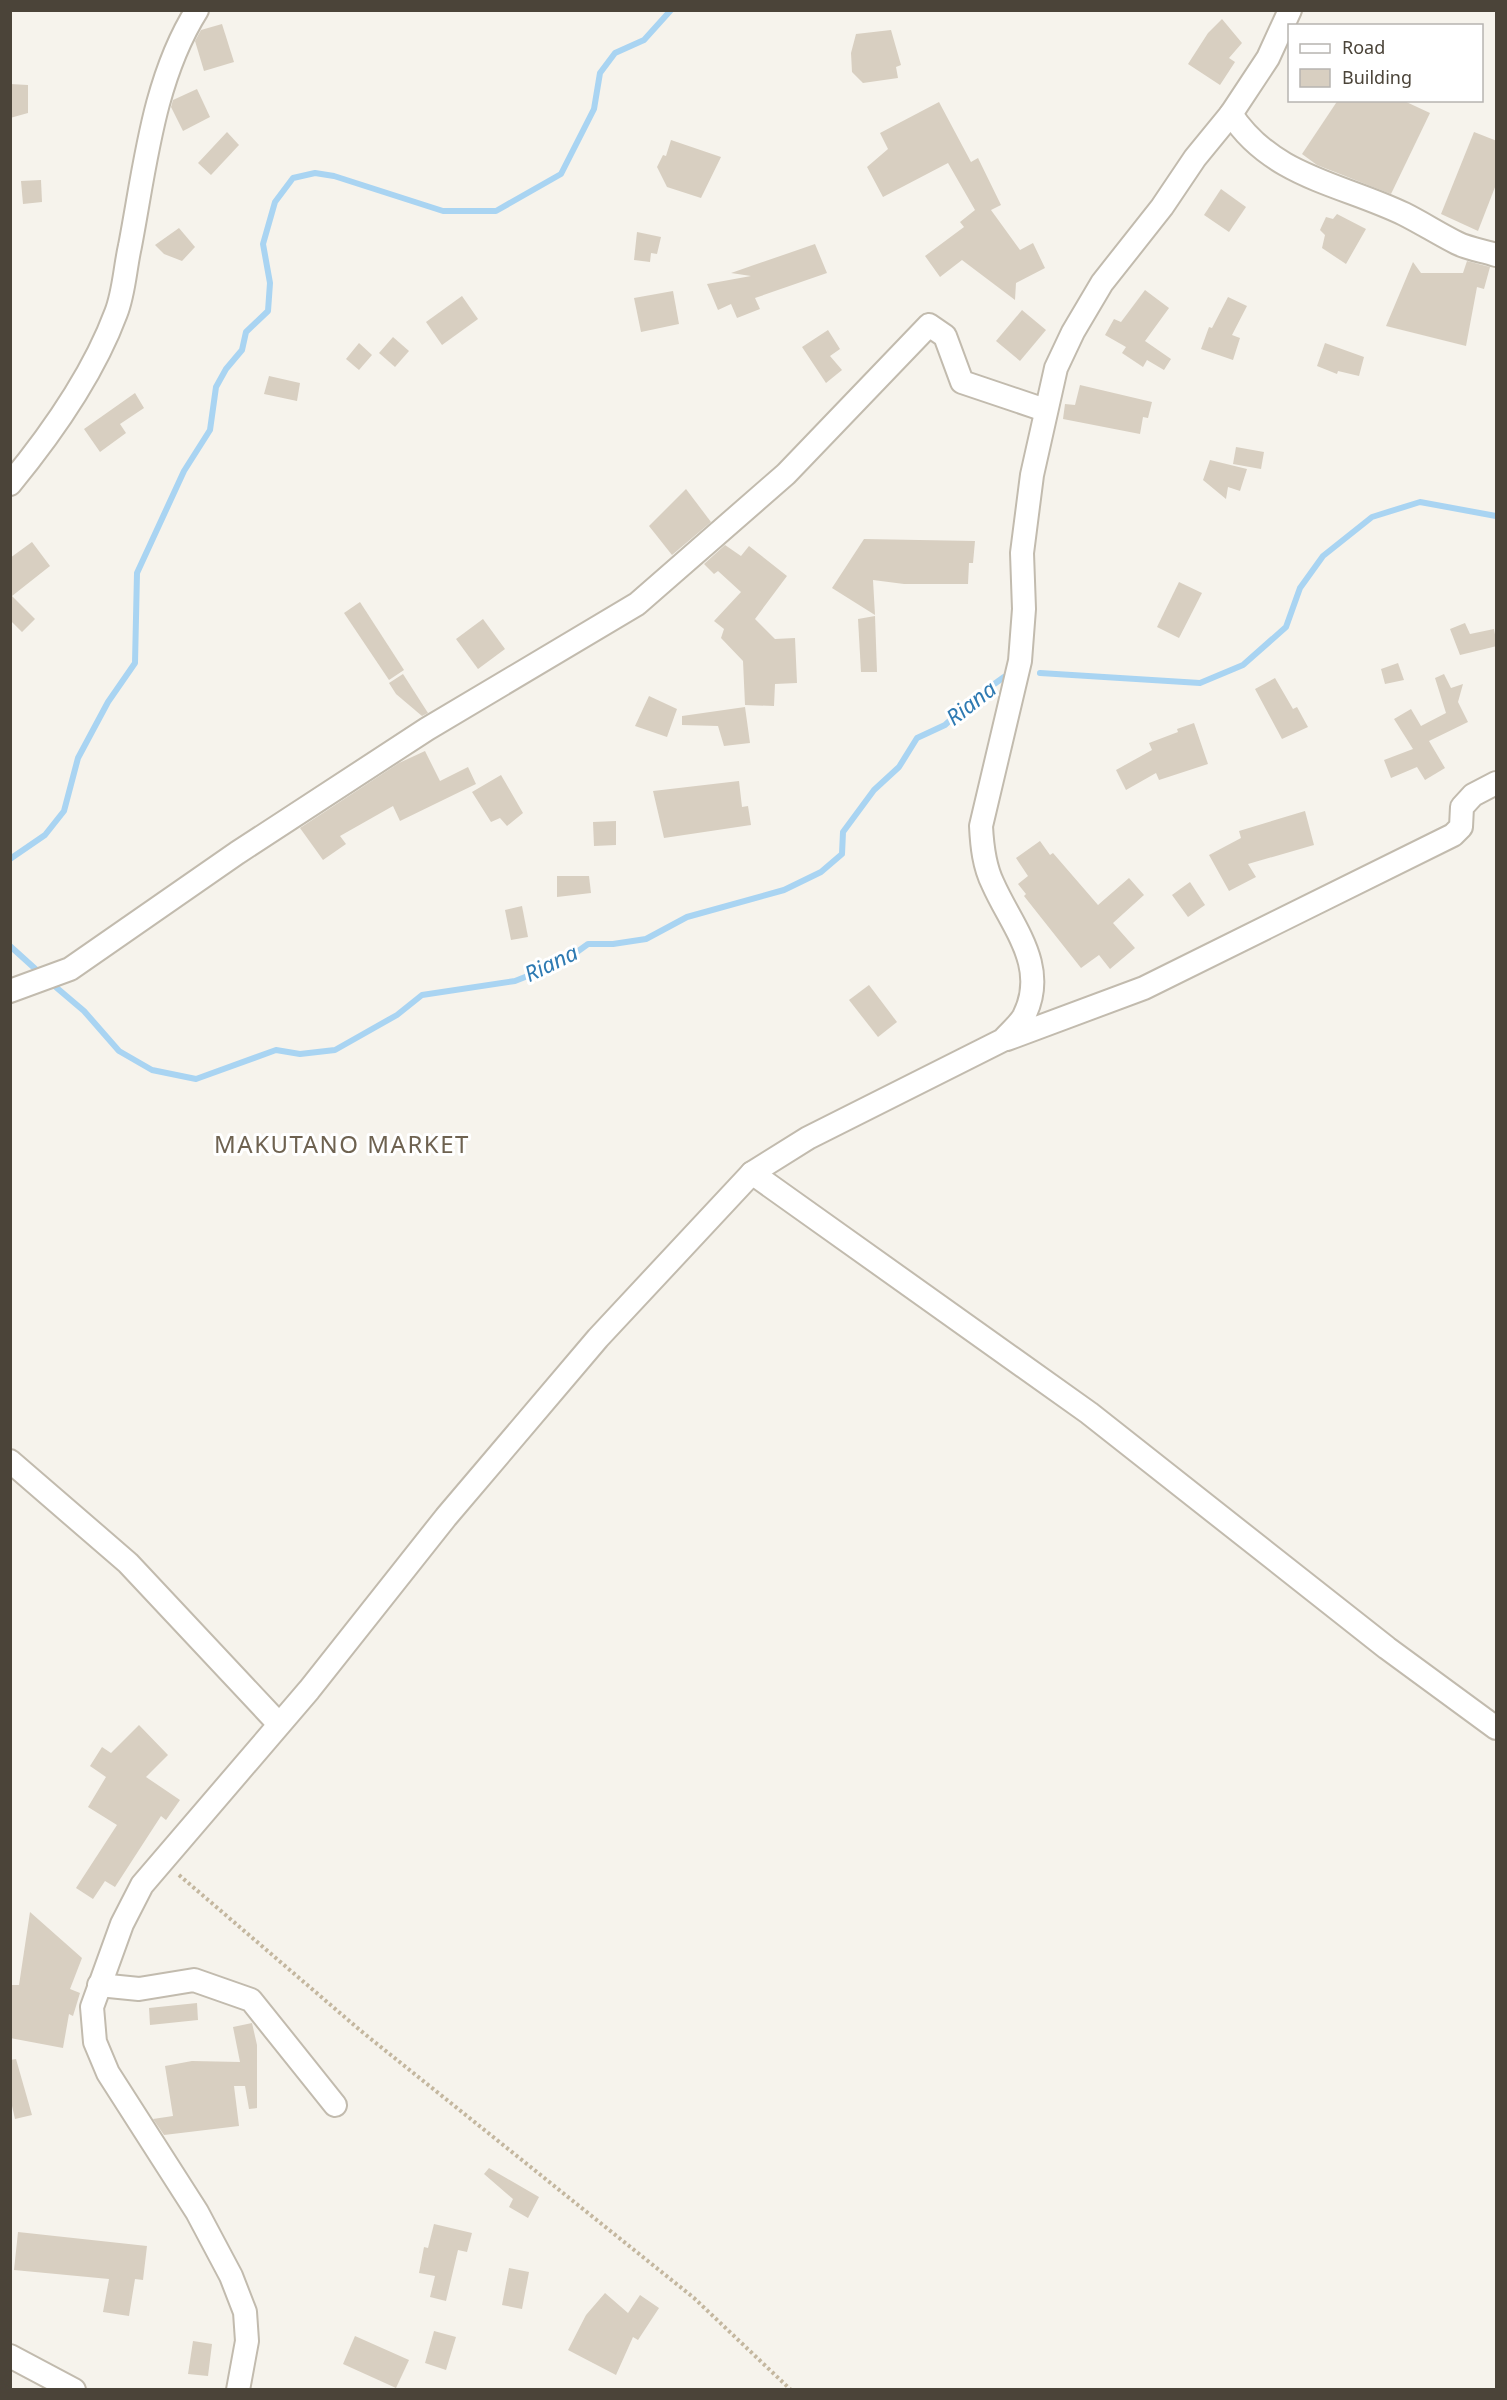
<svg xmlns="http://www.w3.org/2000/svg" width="1507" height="2400" font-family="'Noto Sans',sans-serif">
<rect width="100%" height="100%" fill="#f6f3ec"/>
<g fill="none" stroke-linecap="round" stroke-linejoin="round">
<g stroke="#a9d4f2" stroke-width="6">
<path d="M1040,673L1200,683L1243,665L1286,627L1300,588L1323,556L1372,517L1420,502L1496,516"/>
<path d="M10,859L45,835L64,811L78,758L108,702L135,663L137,573L184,471L210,430L216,387L226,369L242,350L246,332L268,311L270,283L263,244L275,202L293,178L315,173L334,176L443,211H496L561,174L594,109L600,73L615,53L644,40L671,10"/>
<path d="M10,946L41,974"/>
<path d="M51,983L84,1011L119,1051L152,1070L196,1079L276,1050L300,1054L335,1050L397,1015L422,995L515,981L563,962L588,944H613L646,939L687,917L784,890L821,872L842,854L843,832L874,790L899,767L917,738L945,725L972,700L1004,677"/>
</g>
</g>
<g fill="#d8cfc1">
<path d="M1222,19L1242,43L1229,58L1235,62L1220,85L1188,64L1208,33Z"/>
<path d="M222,24L234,62L204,71L195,41L201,30Z"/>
<path d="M891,30L901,65L896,67L898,78L863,83L852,72L851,53L856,34Z"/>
<path d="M10,84L28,85V113L10,118Z"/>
<path d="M197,89L210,117L183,131L171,107L173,100Z"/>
<path d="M1338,100H1402L1430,113L1391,194L1317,165L1302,154Z"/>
<path d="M939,102L971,162L978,158L1001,205L991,210L1020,250L1033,243L1045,268L1016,283L1015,300L962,260L940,277L925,256L964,227L960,222L975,210L948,163L883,197L867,167L888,149L880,133Z"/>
<path d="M227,132L239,145L211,175L198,163Z"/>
<path d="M1474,132L1497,141V182L1478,231L1441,214Z"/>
<path d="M671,140L721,157L701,198L667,187L657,167L663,155L666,156Z"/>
<path d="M41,180L42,202L23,204L21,181Z"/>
<path d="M1221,189L1246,207L1229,232L1204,215Z"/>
<path d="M1337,214L1366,229L1346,264L1322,248L1325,235L1320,230L1326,217L1333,219Z"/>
<path d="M179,228L195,247L182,261L164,254L155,245Z"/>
<path d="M637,232L661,237L657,254L651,253L650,262L634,260Z"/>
<path d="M815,244L827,273L755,298L760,309L737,318L731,304L718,310L707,284L751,276L731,273Z"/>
<path d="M1467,261L1490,267L1484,289L1477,287L1466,346L1386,326L1413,262L1421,273H1463Z"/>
<path d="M1145,290L1169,308L1145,341L1171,359L1164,370L1147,360L1143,367L1122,353L1126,347L1105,335L1114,319L1121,322Z"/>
<path d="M673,291L679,324L641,332L634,298Z"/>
<path d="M462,296L478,319L442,345L426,322Z"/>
<path d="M1228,297L1247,306L1232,335L1240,338L1233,360L1201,349L1209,327L1212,328Z"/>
<path d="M1022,310L1046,330L1020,361L996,341Z"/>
<path d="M828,330L840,349L830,356L842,370L826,383L802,347Z"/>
<path d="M393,337L409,351L395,367L379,353Z"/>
<path d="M359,343L372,355L359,370L346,359Z"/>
<path d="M1325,343L1364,357L1359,376L1338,371L1337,374L1317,366Z"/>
<path d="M269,376L300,383L297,401L264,394Z"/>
<path d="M1080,385L1152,402L1148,418L1143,417L1140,434L1063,419L1065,404L1075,405Z"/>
<path d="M135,393L144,408L120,424L126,433L100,452L84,429Z"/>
<path d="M1236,447L1264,452L1261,469L1233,464Z"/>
<path d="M1210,460L1247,469L1240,491L1228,487L1226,499L1203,480Z"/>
<path d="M686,489L711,522L672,555L649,526Z"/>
<path d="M864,539L975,541L973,563H969L968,584H904L873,580L875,615L832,588Z"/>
<path d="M32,542L50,566L12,596L35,619L22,632L10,620V558Z"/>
<path d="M725,545L741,556L749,546L787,576L755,619L775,639L795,638L797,683L775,684L774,706L745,705L743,661L721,638L724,629L714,621L741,592L718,571L714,574L704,564Z"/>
<path d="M1179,582L1202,593L1179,638L1157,627Z"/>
<path d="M360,602L404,670L389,680L344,613Z"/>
<path d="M875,616L877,672H861L858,619Z"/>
<path d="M483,619L505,649L478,669L456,639Z"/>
<path d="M1465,623L1470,634L1494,629L1497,646L1460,655L1450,629Z"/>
<path d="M1398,663L1404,680L1385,684L1381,669Z"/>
<path d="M403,674L428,713L422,716L396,694L389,683Z"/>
<path d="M1444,674L1451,688L1463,684L1458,702L1468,722L1429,741L1445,768L1425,780L1417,767L1391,778L1384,760L1413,749L1394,719L1411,709L1421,726L1446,713L1435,678Z"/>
<path d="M1275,678L1293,709L1297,707L1308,727L1282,739L1255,689Z"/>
<path d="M649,696L677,709L667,737L635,726Z"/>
<path d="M745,707L750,743L724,746L718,726L682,725V716Z"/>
<path d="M1194,723L1208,764L1159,780L1156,773L1126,790L1116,770L1152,750L1149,743L1178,732L1177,729Z"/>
<path d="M425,751L440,781L468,767L476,784L400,821L393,806L340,836L346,844L323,860L300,828L399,763Z"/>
<path d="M501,775L523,813L507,826L500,818L491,822L472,792Z"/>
<path d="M739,781L742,807L748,806L751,825L664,838L653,791Z"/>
<path d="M1305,811L1314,845L1248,864L1256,877L1229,891L1209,855L1241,838L1239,831Z"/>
<path d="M616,821V845L594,846L593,822Z"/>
<path d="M1040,841L1050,855L1053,853L1098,905L1129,878L1144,895L1113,923L1135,948L1110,969L1099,955L1081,968L1024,896L1026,894L1018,884L1028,876L1016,858Z"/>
<path d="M557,876H589L591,893L557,897Z"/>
<path d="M1190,882L1205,905L1188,917L1172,895Z"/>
<path d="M522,906L528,937L511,940L505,910Z"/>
<path d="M869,985L897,1022L878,1037L849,1000Z"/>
<path d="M139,1725L168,1755L146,1777L180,1800L166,1820L161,1816L115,1887L105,1881L93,1899L76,1888L117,1825L88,1807L106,1777L90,1766L102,1747L111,1753Z"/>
<path d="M30,1912L82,1958L70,1989L80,1993L73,2016L69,2014L63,2048L10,2038V1985H19Z"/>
<path d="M197,2003L198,2020L150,2025L149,2008Z"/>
<path d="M252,2023L257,2045V2108L249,2109L245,2086H234L239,2126L164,2135L153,2119L173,2116L165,2066L192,2061L240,2062L233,2027Z"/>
<path d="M16,2059L32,2115L15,2119L10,2097V2060Z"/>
<path d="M489,2168L539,2197L528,2218L509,2207L513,2199L484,2174Z"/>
<path d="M434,2224L472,2233L467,2252L458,2250L446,2301L430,2297L435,2276L419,2273L424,2247L428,2248Z"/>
<path d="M18,2232L147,2246L143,2280L135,2279L129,2316L103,2312L109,2279L14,2270Z"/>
<path d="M509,2268L529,2272L522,2309L502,2305Z"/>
<path d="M605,2293L628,2313L640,2295L659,2308L638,2340L633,2337L616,2375L568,2350L586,2315Z"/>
<path d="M434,2331L456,2337L446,2370L425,2363Z"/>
<path d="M355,2336L409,2360L396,2388L343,2364Z"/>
<path d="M193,2341L212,2344L208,2376L188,2374Z"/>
</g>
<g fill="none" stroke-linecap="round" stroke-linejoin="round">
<g stroke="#c2bbae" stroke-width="26">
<g id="minor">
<path d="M1231,114C1272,177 1342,184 1404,214C1422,223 1439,234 1457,243C1469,249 1484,251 1496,255"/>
<path d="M10,484C52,433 93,375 116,313C124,293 125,268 130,246C145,168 153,80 197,10"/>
<path d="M10,991L70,969L237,853L427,729L637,604L786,474L929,325L945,336L962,382L1045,410"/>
<path d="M1007,1039L1144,988L1453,835L1461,827L1462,807L1473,795L1496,783"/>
<path d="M752,1173L1089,1413L1387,1648L1496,1728"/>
<path d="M10,1461L128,1563L278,1723"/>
<path d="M99,1985L139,1989L194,1980L251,2000L335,2105"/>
<path d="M10,2356L74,2390"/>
<path d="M238,2390L247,2341L245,2312L231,2276L197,2212L108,2073L95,2042L92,2007L122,1924L142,1885L309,1690L446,1517L598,1338L752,1173L808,1138L1003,1040C1009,1033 1019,1025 1024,1016C1049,966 1012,927 993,884C984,866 982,846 981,826L1020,661L1024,609L1022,553L1032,475L1056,368L1073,332L1102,283L1162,207L1195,158L1231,114L1268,58L1290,10"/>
</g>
</g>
<path stroke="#c4b79f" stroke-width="4" stroke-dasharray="3 3" stroke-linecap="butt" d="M179,1875L361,2031L694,2298L791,2390"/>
<use href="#minor" stroke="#fff" stroke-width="22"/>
</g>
<g text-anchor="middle" stroke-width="6" stroke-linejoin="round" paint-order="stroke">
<g font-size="22" font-style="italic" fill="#2e7ab2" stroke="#fff">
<text transform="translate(971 703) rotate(-38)" y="8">Riana</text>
<text transform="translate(551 963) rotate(-26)" y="8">Riana</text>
</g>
<g font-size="24" letter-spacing="1.5" fill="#6e6250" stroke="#fff">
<text x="342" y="1153">MAKUTANO MARKET</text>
</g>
</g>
<rect width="1507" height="2400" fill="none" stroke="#4b4439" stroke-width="24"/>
<rect x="1288" y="24" width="195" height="78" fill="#ffffff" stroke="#b7b4b0" stroke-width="1.5"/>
<rect x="1300" y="44" width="30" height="9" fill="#ffffff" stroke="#b7b4b0" stroke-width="1.5"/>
<text x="1342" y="54" font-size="18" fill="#4b4439">Road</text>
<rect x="1300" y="69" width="30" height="18" fill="#d8cfc1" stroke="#b7b4b0" stroke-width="1.5"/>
<text x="1342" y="84" font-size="18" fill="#4b4439">Building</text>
</svg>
